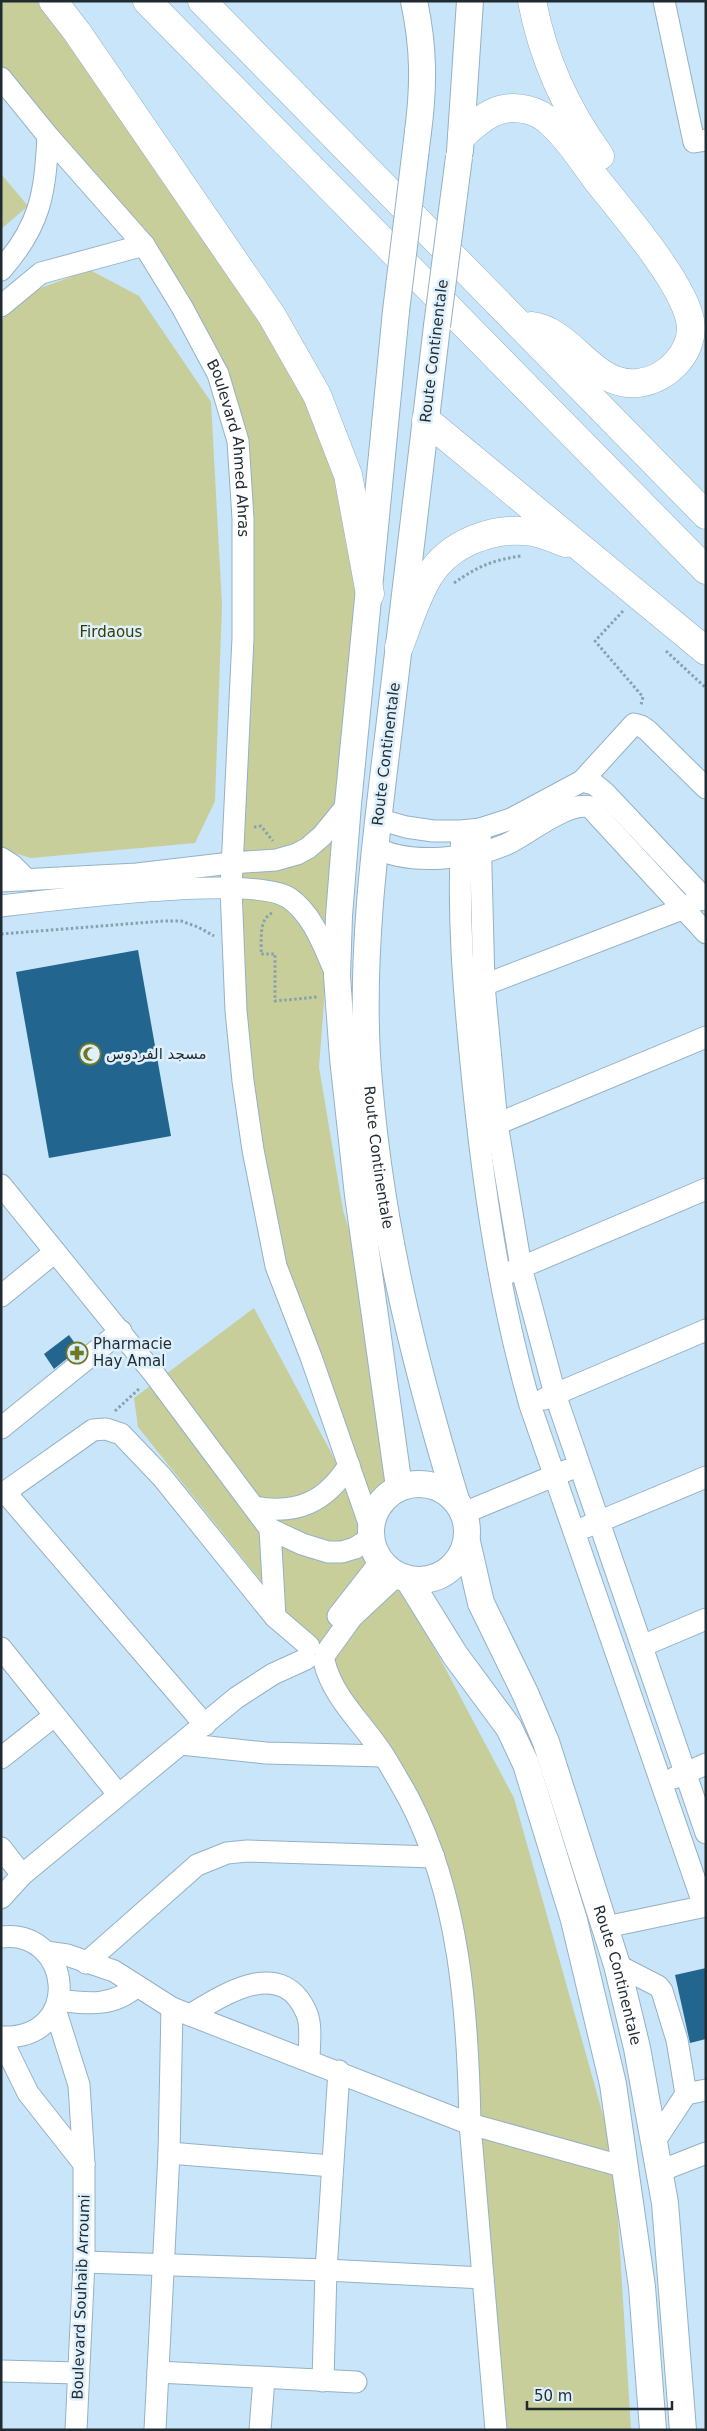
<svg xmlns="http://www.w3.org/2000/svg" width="707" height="2431" font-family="'DejaVu Sans',Vazirmatn,sans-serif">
<rect width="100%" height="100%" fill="#c8e5fa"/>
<g fill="#c7ce9a">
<path d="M1,1H44L317,395L369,578L327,963L319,1067L343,1210L352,1240L393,1512L384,1518L374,1534L514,1798L614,2154L631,2430H506L454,1952L407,1780L352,1695L138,1427L134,1398L254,1308L366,1518L339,1443L236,1092L238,441L182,307L1,78Z"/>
<path d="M1,174L28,206L1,229Z"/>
<path d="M90,270L139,296L211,402L222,605L215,801L195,843L31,858L1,849V320L38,289Z"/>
</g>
<g fill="#22668f">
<path d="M138,950L171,1136L49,1158L16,972Z"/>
<path d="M69,1335L79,1349L54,1369L44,1354Z"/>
<path d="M706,1968V2039L690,2043L675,1975Z"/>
</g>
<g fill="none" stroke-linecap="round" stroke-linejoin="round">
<g stroke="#95b1c5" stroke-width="23">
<g id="minor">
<path d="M664,1L694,142L706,140"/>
<path id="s1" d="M1,78L48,136L144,245L182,307L218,374L238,441L243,518V638L231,889L236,1011L243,1081L253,1150L276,1266L311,1357L371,1529"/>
<path d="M1,270C41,225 45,193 48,136"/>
<path d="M1,306L41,273L144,245"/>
<path d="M582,781L594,784L605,793L706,900"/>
<path d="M378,819L406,827L433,831H462L480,829L511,819L582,781L634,724L641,726L647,730L706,788"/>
<path d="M480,829L484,985L497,1124L521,1267L555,1394L706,1833"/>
<path d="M462,831C457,913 464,993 472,1073C483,1185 499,1296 530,1405L704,1906"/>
<path d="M375,847C408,866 473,859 507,844C528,834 568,801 590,807L706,933"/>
<path d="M1,858L12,865L26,879"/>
<path d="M1,881L137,874L231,863L276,860L297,854L308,848L322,836L348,804"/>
<path d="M1,906C51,900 254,874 289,898C314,915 325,950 337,976"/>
<path d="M471,990L682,909L703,897"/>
<path d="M485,1129L706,1037"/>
<path d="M1,1185L155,1375L270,1529L302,1544L328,1552H342L355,1548L371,1538"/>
<path d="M508,1273L706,1189"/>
<path d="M1,1296L55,1252"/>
<path d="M544,1399L706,1330"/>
<path d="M1,1428L121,1331"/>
<path d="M5,1492L205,1725"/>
<path d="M1,1495L93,1430L106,1429L121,1434L162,1477L275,1617L309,1646"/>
<path d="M254,1507C297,1515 326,1502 349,1465"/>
<path d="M464,1513L568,1470"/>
<path d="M586,1527L706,1477"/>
<path d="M270,1529L275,1617"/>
<path d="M338,1616L381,1561"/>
<path d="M642,1646L706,1619"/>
<path d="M1,1648L118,1794"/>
<path d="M326,1653L352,1617L397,1575"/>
<path d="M324,1661C333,1699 364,1724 384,1756C393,1770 401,1785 409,1799C460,1897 468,2015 470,2124L496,2430"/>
<path d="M181,1744L266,1753L384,1756"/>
<path d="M1,1758L54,1716"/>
<path d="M674,1778L706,1764"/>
<path d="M1,1848L22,1875"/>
<path d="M1,1898L22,1875L236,1698L273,1674L306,1659"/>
<path d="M606,1927L706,1906"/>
<path d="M1,1937C72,1928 85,2040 1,2037"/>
<path d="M46,1952L67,1955L114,1971L172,2008L470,2124L625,2167"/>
<path d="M86,1963L197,1865L227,1853L247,1851L434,1857"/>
<path d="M617,1965L658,1986L662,1991L677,2040L686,2094L655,2141"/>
<path d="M58,2000C88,2004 113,2007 137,1986"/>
<path d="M55,2009L79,2085L84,2164V2262L76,2430"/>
<path d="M190,2015C226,1993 283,1956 307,2014C312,2027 309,2047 309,2060"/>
<path d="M1,2038L28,2093L84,2164"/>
<path d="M686,2094L706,2090"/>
<path d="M169,2153L332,2166"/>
<path d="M660,2171L706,2153"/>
<path d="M84,2262L326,2270L483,2278"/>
<path d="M1,2371L78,2373"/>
<path d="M158,2372L356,2382"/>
<path d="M323,2381L326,2270L339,2071"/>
<path d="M155,2430L169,2153L172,2008"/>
<path d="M260,2430L264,2378"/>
</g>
</g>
<g stroke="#95b1c5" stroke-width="28">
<g id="major">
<path d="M414,1C424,48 424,85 418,132"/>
<path d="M460,151L470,1"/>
<path d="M396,311L348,804L339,916L337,976L343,1058L358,1195L399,1487"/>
<path id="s2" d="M437,326C421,461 405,595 389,729C376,837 361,947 367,1056C377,1211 411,1352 456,1500"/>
<circle cx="419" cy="1532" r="48"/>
<path id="s3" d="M467,1542L481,1603L525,1693L546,1742L617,1965L637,2048L665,2203L683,2430"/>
<path d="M408,1579L455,1655L509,1728L526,1764L574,1920L613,2084L642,2287L653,2430"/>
</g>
</g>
<g stroke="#95b1c5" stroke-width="29">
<g id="highway">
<path d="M53,1L77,32L272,316L317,395L348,475L370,594"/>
<path d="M147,1L706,570"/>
<path d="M202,1L706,515"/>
<path d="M532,1C543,59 565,108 600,156"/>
<path d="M462,136C481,118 500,102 528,110C536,112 545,117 551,123C568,138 582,160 596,179C622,212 682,281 690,320C696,351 667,380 638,383C592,388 573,331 531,326"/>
<path d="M426,420L706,651"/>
<path d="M399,647C408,624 416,597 429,576C450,542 495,526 533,532C544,534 555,539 566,543"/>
</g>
</g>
<g stroke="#89a0af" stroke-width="3" stroke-dasharray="2.5 2.5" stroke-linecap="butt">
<path d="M454,583C477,567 492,560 521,556"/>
<path d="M623,611L595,641L643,697L641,705"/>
<path d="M666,651L706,688"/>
<path d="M254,827L261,826L273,841"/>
<path d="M272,913C258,920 262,940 261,954H275V1001L317,997"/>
<path d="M1,934L164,921H181L198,927L214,936"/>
<path d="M115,1411L140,1388"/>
</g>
<use href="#minor" stroke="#fff" stroke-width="21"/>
<use href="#major" stroke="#fff" stroke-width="26"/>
<use href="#highway" stroke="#fff" stroke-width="28"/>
<g stroke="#95b1c5" stroke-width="28" stroke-linecap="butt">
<g id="major-bridge">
<path d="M396,311L418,132"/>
<path d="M437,326L459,157"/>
</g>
</g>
<use href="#major-bridge" stroke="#fff" stroke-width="26"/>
</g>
<defs>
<g id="mosque-ring" transform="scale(1.125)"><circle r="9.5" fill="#dff0fd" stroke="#717822" stroke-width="1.5"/><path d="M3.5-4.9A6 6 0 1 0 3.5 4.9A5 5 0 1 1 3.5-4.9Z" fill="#717822"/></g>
<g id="pharmacy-ring" transform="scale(1.125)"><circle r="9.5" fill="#dff0fd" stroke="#717822" stroke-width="1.5"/><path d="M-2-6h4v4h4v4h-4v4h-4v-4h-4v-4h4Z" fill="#717822"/></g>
</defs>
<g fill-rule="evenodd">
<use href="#mosque-ring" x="90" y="1054"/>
<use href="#pharmacy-ring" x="77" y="1353"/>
</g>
<g text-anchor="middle" stroke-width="5" stroke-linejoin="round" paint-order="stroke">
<g font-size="15" fill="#1f2a31" stroke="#dff0fd">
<text transform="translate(434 351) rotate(-83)" y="5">Route Continentale</text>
<text dy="5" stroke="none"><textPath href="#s1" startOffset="444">Boulevard Ahmed Ahras</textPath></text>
<text transform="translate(386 754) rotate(-83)" y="5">Route Continentale</text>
<text dy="5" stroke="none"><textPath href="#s2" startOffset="836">Route Continentale</textPath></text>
<text dy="5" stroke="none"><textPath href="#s3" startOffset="460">Route Continentale</textPath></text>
<text transform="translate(81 2297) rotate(-88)" y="5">Boulevard Souhaib Arroumi</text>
</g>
<g font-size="15" fill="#373b02" stroke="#dff0fd">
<text x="111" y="637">Firdaous</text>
</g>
<g font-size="15" fill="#1f2a31" stroke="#dff0fd" text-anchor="start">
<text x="106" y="1059">مسجد الفردوس</text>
<text x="93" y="1349">Pharmacie<tspan x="93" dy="17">Hay Amal</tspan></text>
</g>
</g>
<rect width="707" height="2431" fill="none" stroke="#1f2a31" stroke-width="5"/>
<path d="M527 2401v8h145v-8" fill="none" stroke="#1f2a31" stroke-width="2.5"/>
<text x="534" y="2401" font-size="15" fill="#1f2a31" stroke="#dff0fd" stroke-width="4" paint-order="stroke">50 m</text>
</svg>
